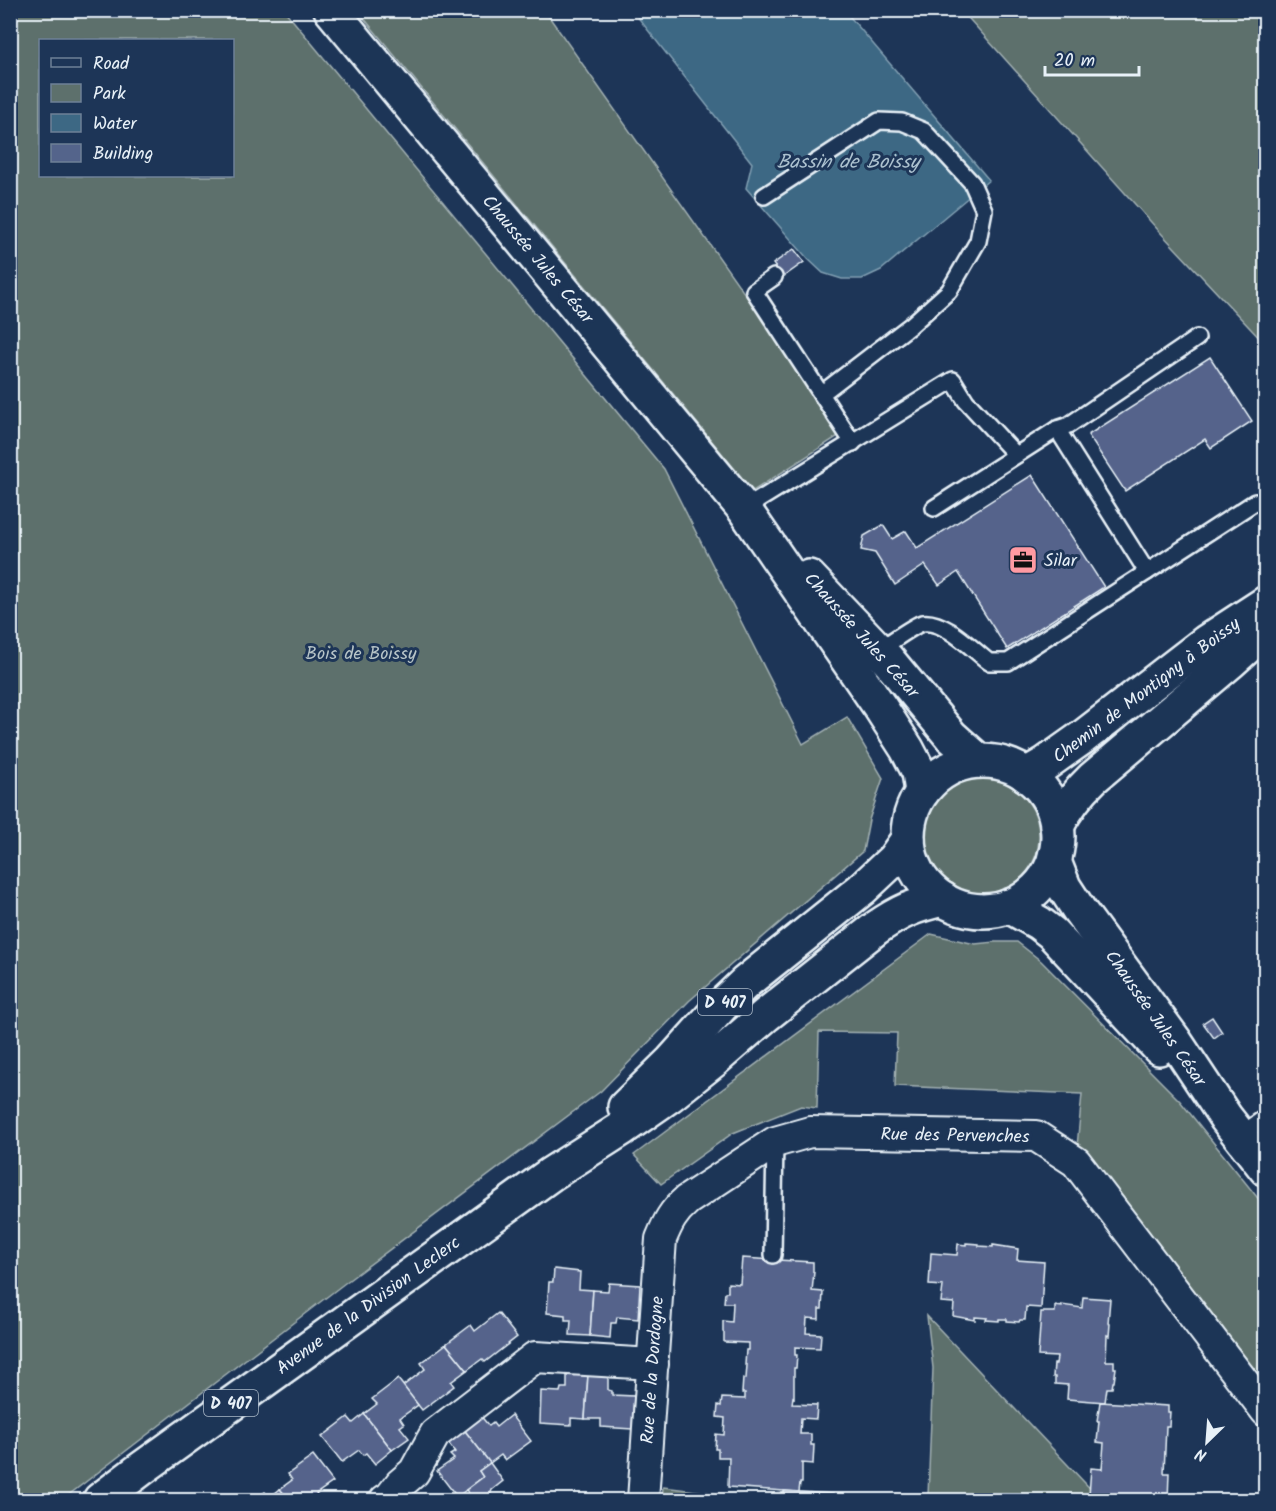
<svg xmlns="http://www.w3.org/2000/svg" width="1276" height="1511" font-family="Kalam,sans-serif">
<rect width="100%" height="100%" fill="#1d3557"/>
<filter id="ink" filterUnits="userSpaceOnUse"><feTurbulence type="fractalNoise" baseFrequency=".0167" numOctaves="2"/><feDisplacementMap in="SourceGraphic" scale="12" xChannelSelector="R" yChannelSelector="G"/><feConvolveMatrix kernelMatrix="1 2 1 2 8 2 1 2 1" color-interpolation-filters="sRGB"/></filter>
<g filter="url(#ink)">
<g fill="#5d706c" stroke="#a2b0b2" stroke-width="1.5" fill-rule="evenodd">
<path d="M10,11H285L664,469L803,744L847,717L883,778L869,820L863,851L689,1001L601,1091L345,1283L62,1500H10ZM232,40V176H40V40Z"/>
<path d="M358,11H545L843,433L753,491Z"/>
<path d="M962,11H1265V344L1159,231Z"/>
<circle cx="981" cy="836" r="58"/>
<path d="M931,934L975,944L995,942H1017L1041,961L1180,1101L1265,1207V1389L1077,1147L1082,1094L895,1086L897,1033L819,1032L817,1108L801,1106L733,1133L661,1184L634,1155Z"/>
<path d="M927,1316L1101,1500H938L928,1497L933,1368Z"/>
<path d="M663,1487L769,1500H662Z"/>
</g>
<path fill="#3d6884" stroke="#819fb2" stroke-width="1.5" d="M633,11H845L989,180L881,270L862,279H842L823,273L808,259L746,188L752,163Z"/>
<g fill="#54648b" stroke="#e8f1f8" stroke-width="1.5">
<path d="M794,249L804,262L783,277L773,264Z"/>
<path d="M1210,357L1252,421L1211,448L1205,439L1125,491L1088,435Z"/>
<path d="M1032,475L1104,587L1007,649L958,572L939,585L925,565L895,585L875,553L861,550L864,536L883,525L892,539L906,531L917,548Z"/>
<path d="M1212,1017L1222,1032L1214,1038L1203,1023Z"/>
<path d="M966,1243L979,1244V1246L993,1247V1245L1018,1249L1017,1260L1044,1262L1041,1308L1026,1307L1025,1320H1020L1019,1322L1007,1321V1319H999V1321L986,1320L987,1318L975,1317V1320L953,1316L954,1303L941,1302L943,1286L929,1285L931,1253L957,1255L958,1244L966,1245Z"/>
<path d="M742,1258L813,1262V1272H814L812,1291L823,1292L822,1309H819V1319L807,1318L806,1333L821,1334L820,1348L795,1347V1355H797L796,1368H794V1398L793,1397L792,1404L817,1405L816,1419L801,1418L800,1434H811V1445H814L813,1464L802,1463V1483H800L799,1492L728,1487L729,1457H718V1449H715L716,1434L724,1435L725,1418L717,1417L718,1405L721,1406L722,1398L745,1399V1393H742L743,1378L746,1379L747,1365H745L746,1350H748V1343L724,1342V1333L723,1332V1321L732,1322L733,1303H724L725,1292H728V1283L740,1284Z"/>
<path d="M554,1269L580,1272L579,1289L593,1290L590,1336L570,1335L571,1320H565V1315L547,1313L549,1282H553Z"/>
<path d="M609,1283L640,1285L638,1319L617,1317L616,1323H611L610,1338L590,1336L593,1290L608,1291Z"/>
<path d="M1083,1297L1110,1299L1108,1323L1110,1324L1109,1336L1107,1335L1106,1361H1114V1368H1116L1114,1382H1113L1112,1388H1107L1105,1402L1067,1399L1068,1385L1055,1384V1377H1053L1054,1364H1056L1057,1357L1038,1356L1041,1312H1055V1306L1062,1307V1305L1082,1308Z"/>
<path d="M498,1313L517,1337L485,1362L482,1359L467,1370L446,1344L471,1325L475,1331Z"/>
<path d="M446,1344L467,1370L451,1382L454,1386L422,1410L403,1386L425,1369L421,1363Z"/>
<path d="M567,1373L588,1375L585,1419L571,1418V1425L540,1423L541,1391L560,1392L561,1388H567Z"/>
<path d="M588,1375L608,1376V1390L612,1391V1395L634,1396L632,1429L601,1427V1419H585Z"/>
<path d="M398,1379L418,1405L400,1418L404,1424L400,1427L409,1438L392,1450L364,1414L377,1404L372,1399Z"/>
<path d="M1100,1402L1168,1406V1412H1170L1169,1426H1166L1164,1473H1169L1168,1500H1097V1496L1089,1495L1091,1468L1102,1469L1104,1443L1097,1442L1099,1421H1097Z"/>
<path d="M364,1414L392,1450L375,1464L366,1453L363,1455L359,1450L342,1462L322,1437L348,1417L353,1423Z"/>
<path d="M479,1414L489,1426L493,1423L496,1427L511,1415L531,1441L505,1460L501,1455L490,1463L462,1427Z"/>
<path d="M462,1427L490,1463L479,1471L483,1477L457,1497L437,1471L454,1459L450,1455L455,1452L446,1440Z"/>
<path d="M313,1456L333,1482L316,1494L320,1499L318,1500H289L280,1489L292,1480L288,1474Z"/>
<path d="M490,1463L503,1481L492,1490L490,1495L482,1500H474L466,1490L483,1477L479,1471Z"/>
<path d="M280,1489L289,1500H253L265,1492L269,1498Z"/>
<path d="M784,1491L833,1494L832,1500H784Z"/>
</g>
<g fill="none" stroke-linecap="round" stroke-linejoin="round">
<g stroke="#e8f1f8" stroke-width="20">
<g id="service">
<path d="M764,196L879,121L902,122L924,131L972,183L984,210L978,241L949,291L911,325L821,394"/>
<path d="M774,277L754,291L853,443"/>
<path d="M1057,429L1147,572"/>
<path d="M934,508L1057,429L1069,425L1197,338"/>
<path d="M744,509L953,380L966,401L1016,455"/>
<path d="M878,650C887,645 914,625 922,623C944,619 973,650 989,662H1008L1255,502"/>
<path d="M1239,1136L1266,1117"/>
<path d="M773,1255L775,1142"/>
</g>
</g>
<g stroke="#e8f1f8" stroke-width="34">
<g id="minor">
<path d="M385,1500L390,1497L400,1484L414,1472L435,1434L535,1357L653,1364"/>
<path d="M643,1500L661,1239C668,1222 673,1212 687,1200L775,1142L810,1132L1036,1136L1076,1162L1266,1411"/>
</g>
</g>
<g stroke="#e8f1f8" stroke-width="38">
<g id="tertiary">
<path d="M331,10L744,509L880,707L907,749L919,772L922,792"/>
<path d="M809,577L888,660L951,736L979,761"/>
</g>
</g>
<g stroke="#e8f1f8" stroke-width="38">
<g id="secondary">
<path d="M1026,775L1045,764L1083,737L1206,642L1266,603"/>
<path d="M1057,826C1067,807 1078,792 1093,778L1229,663L1266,630"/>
</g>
</g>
<g stroke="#e8f1f8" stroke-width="38">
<g id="primary">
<circle cx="983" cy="836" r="75"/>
<path d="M1055,856V864L1064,887L1079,910L1175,1041L1226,1118L1266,1169"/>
<path d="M1009,906L1039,923L1052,933L1159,1048"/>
<path d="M625,1107L672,1061L725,1002L746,982L862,889L894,859L908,839"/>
<path d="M100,1500L141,1469L551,1174L623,1128L669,1096L713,1061L766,1015L876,928C901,911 913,906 943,899"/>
</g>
</g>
<use href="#service" stroke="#1d3557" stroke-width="15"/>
<use href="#minor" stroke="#1d3557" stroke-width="30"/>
<use href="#tertiary" stroke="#1d3557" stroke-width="33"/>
<use href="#secondary" stroke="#1d3557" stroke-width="33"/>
<use href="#primary" stroke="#1d3557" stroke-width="33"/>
</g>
</g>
<defs>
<g id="office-square" transform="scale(1.5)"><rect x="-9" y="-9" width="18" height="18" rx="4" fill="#ff9aa2" stroke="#1d3557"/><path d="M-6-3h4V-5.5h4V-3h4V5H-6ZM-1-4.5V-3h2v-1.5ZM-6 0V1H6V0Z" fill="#111"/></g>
</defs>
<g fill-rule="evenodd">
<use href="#office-square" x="1023" y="560"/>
</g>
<g text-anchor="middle" stroke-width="6" stroke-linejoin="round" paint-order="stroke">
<g fill="#1d3557" stroke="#abb9c8" stroke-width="1.5">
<rect x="698" y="989" width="54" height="26" rx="4.5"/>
<rect x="204" y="1390" width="54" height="26" rx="4.5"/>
</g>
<g font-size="16" font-weight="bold" fill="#e8f1f8">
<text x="725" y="1008">D 407</text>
<text x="231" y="1409">D 407</text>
</g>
<g font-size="18" fill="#e8f1f8" stroke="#1d3557">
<text transform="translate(538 259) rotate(50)" y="6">Chaussée Jules César</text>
<text transform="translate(862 635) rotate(48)" y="6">Chaussée Jules César</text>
<text transform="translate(1146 690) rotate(-37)" y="6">Chemin de Montigny à Boissy</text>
<text transform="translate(1156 1018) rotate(55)" y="6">Chaussée Jules César</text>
<text transform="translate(955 1135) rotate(1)" y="6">Rue des Pervenches</text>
<text transform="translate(368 1305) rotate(-36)" y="6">Avenue de la Division Leclerc</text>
<text transform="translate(652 1370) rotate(-86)" y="6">Rue de la Dordogne</text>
</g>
<g font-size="18" fill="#e8f1f8" stroke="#1d3557" text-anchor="start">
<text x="1044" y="566">Silar</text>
</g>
<g font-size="18" fill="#b7c4c7" stroke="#1d3557">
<text x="361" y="659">Bois de Boissy</text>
</g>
<g font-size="20" font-style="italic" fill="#acc1cf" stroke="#1d3557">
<text x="848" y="168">Bassin de Boissy</text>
</g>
</g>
<rect width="1276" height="1511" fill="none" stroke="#1d3557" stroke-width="36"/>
<rect x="18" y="18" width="1240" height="1475" fill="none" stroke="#e8f1f8" stroke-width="2" filter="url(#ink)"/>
<rect x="39" y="39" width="195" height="138" fill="#1d3557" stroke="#6e8097" stroke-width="1.5"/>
<rect x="51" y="58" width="30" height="9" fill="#1d3557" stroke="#6e8097" stroke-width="1.5"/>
<text x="93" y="69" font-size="18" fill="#e8f1f8">Road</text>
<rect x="51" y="84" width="30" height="18" fill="#5d706c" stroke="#6e8097" stroke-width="1.5"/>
<text x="93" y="99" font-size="18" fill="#e8f1f8">Park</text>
<rect x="51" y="114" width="30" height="18" fill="#3d6884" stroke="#6e8097" stroke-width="1.5"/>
<text x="93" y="129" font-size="18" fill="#e8f1f8">Water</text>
<rect x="51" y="144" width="30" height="18" fill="#54648b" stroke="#6e8097" stroke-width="1.5"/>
<text x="93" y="159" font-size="18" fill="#e8f1f8">Building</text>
<g transform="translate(1207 1442) rotate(205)" stroke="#1d3557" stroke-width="4.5" paint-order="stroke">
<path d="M0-4.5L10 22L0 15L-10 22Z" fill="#e8f1f8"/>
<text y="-9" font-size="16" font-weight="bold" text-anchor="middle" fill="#e8f1f8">N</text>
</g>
<path d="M1045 66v9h94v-9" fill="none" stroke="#e8f1f8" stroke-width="3"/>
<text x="1054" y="66" font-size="18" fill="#e8f1f8" stroke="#1d3557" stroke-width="4.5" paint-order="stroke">20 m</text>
</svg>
